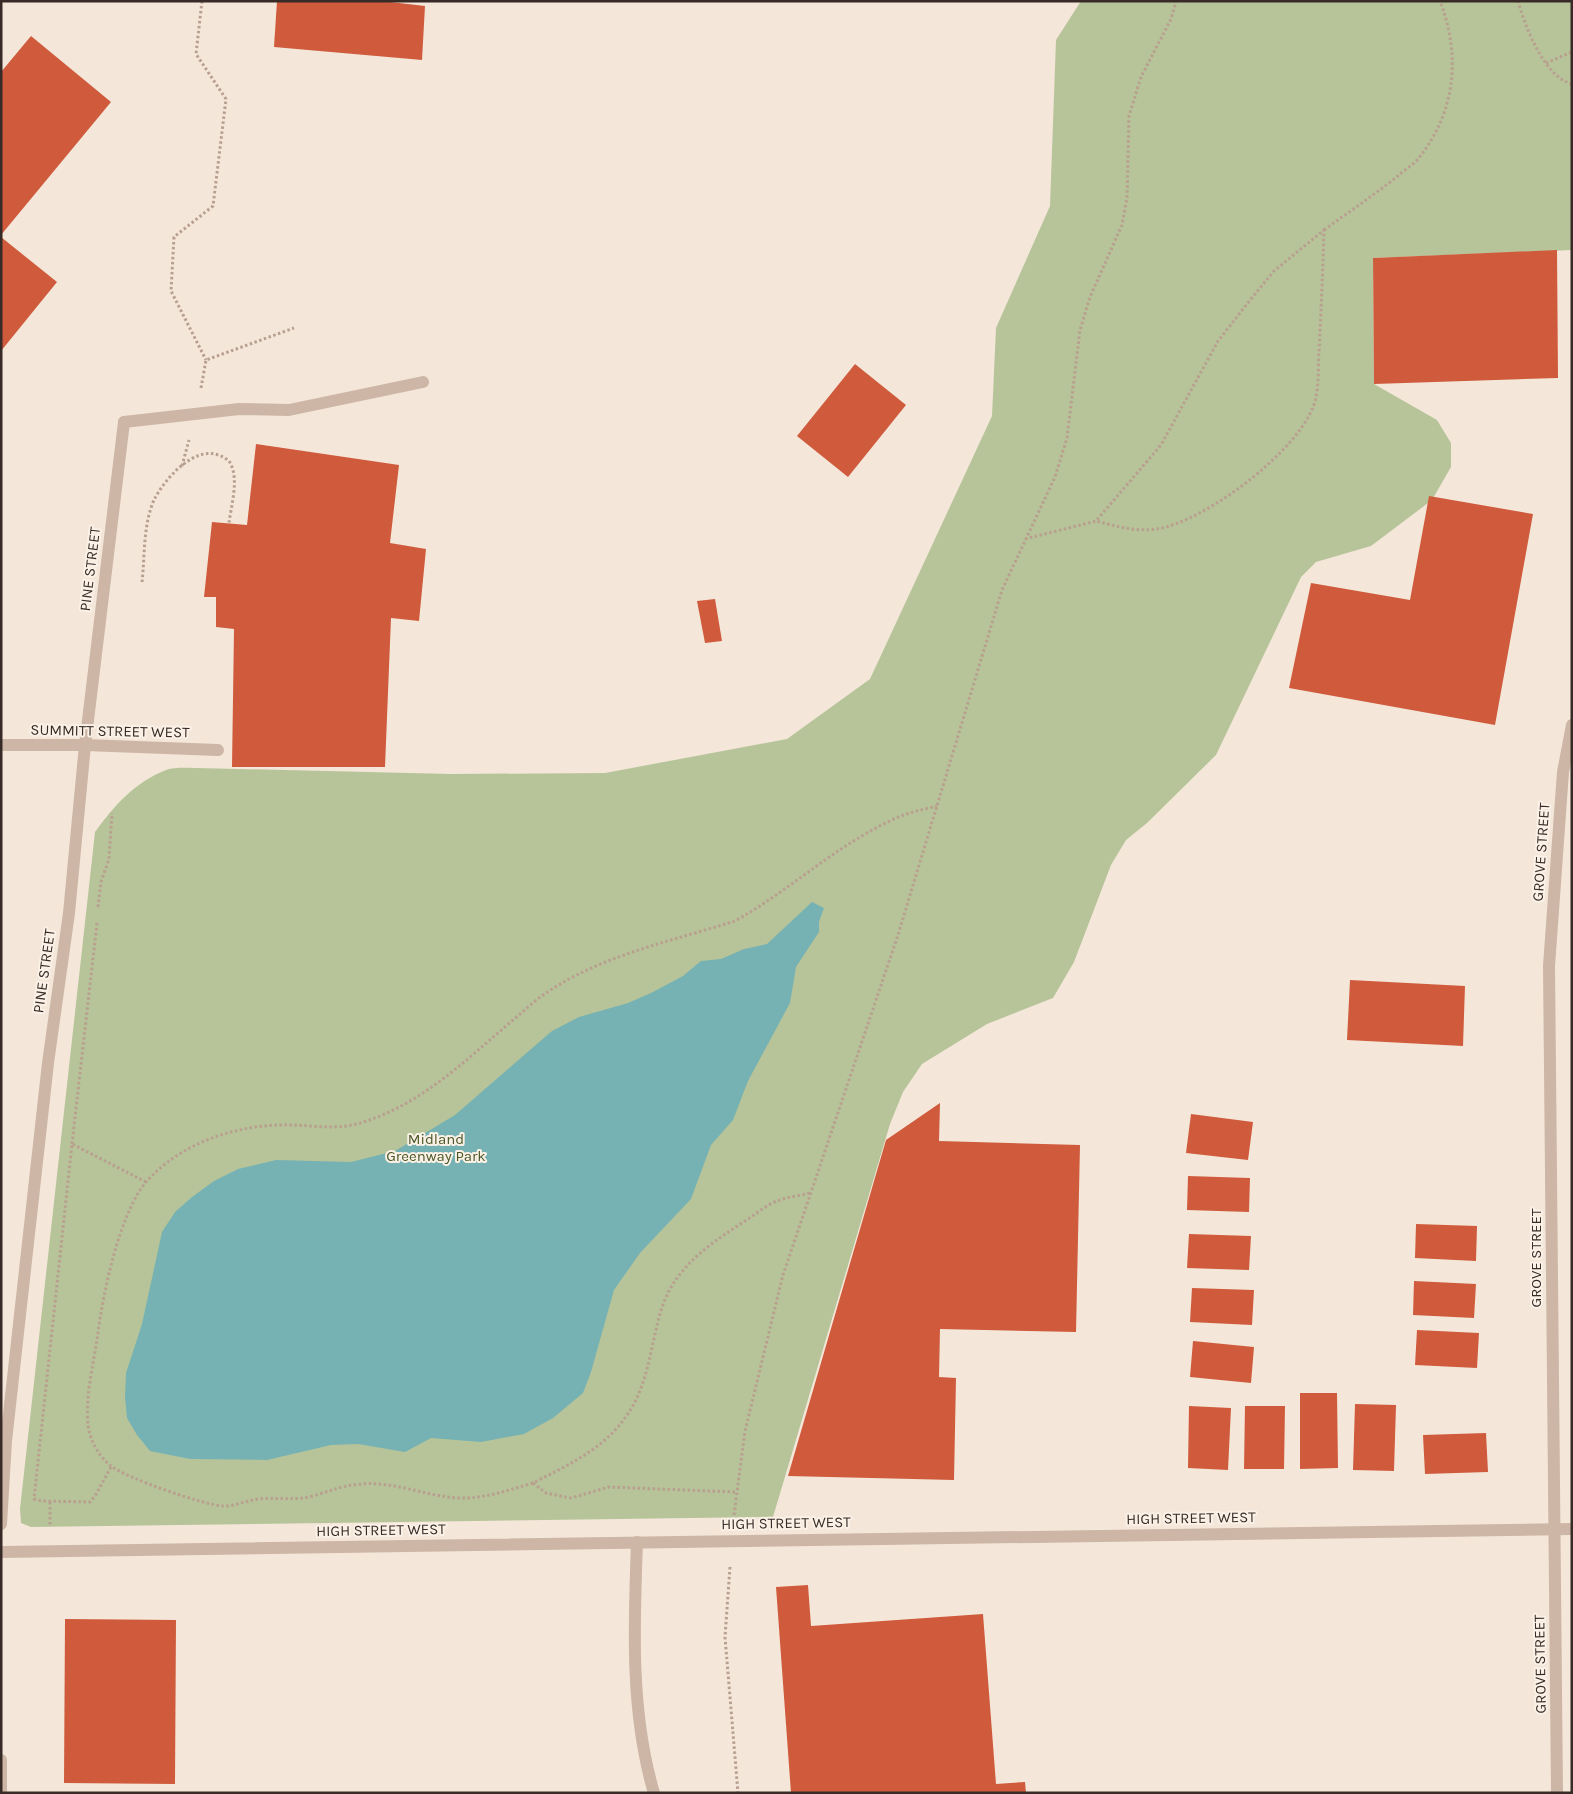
<svg xmlns="http://www.w3.org/2000/svg" width="1573" height="1794" font-family="Karla,sans-serif">
<rect width="100%" height="100%" fill="#f4e7da"/>
<path fill="#b7c499" d="M1081,1H1572V250L1373,258L1374,384L1437,420L1451,443V467L1432,500L1371,546L1316,562L1301,577L1216,755L1147,823L1126,840L1111,865L1074,962L1053,998L987,1024L922,1064L903,1092L890,1124L773,1517L31,1527L21,1523L20,1509L95,832C114,806 135,782 166,770C174,767 188,768 197,768L452,774L605,773L787,739L870,679L992,416L996,328L1050,206L1056,40Z"/>
<path fill="#76b2b3" d="M812,902L824,908L819,922V932L796,967L790,1003L748,1081L733,1120L711,1145L691,1199L640,1253L614,1290L591,1372L583,1393L553,1418L524,1434L481,1442L431,1438L405,1452L358,1444L331,1445L267,1460L190,1459L150,1451L137,1435L127,1418L125,1397L126,1373L142,1324L162,1232L175,1212L192,1197L214,1181L238,1169L276,1160L351,1162L395,1151L455,1115L552,1031L579,1017L628,1003L651,993L683,976L701,961L721,959L744,949L767,944Z"/>
<g fill="#cf5b3c">
<path d="M277,1H382L425,6L422,60L274,47Z"/>
<path d="M31,36L111,102L1,235V72Z"/>
<path d="M1,237L57,282L1,351Z"/>
<path d="M1557,250L1558,378L1374,384L1373,258Z"/>
<path d="M855,364L906,405L848,477L797,436Z"/>
<path d="M256,444L399,465L390,543L426,549L419,621L391,618L385,767H232L234,629L216,627V597H204L212,522L247,525Z"/>
<path d="M1429,496L1533,514L1495,725L1289,688L1311,583L1410,600Z"/>
<path d="M715,599L722,641L705,643L697,601Z"/>
<path d="M1350,980L1465,986L1463,1046L1347,1040Z"/>
<path d="M940,1103L939,1141L1080,1145L1076,1332L940,1329L939,1377L956,1378L954,1480L788,1476L886,1140Z"/>
<path d="M1191,1114L1253,1122L1248,1160L1186,1153Z"/>
<path d="M1188,1176L1250,1178L1249,1212L1187,1210Z"/>
<path d="M1416,1224L1477,1226L1476,1261L1415,1258Z"/>
<path d="M1189,1234L1251,1236L1249,1270L1187,1268Z"/>
<path d="M1414,1281L1476,1284L1474,1318L1413,1315Z"/>
<path d="M1192,1288L1254,1290L1252,1325L1190,1322Z"/>
<path d="M1417,1330L1479,1333L1477,1368L1415,1365Z"/>
<path d="M1193,1341L1254,1347L1251,1383L1190,1377Z"/>
<path d="M1300,1393H1337L1338,1468L1300,1469Z"/>
<path d="M1355,1404L1396,1405L1394,1471L1353,1470Z"/>
<path d="M1189,1406L1231,1408L1228,1470L1188,1468Z"/>
<path d="M1245,1406H1285L1284,1469H1244Z"/>
<path d="M1486,1433L1488,1472L1425,1474L1423,1435Z"/>
<path d="M808,1585L811,1626L983,1614L996,1784L1025,1782L1026,1793H791L776,1587Z"/>
<path d="M65,1619L176,1620L175,1784L64,1783Z"/>
</g>
<g fill="none" stroke-linecap="round" stroke-linejoin="round">
<g stroke="#b89f8f" stroke-width="3" stroke-dasharray="2.5 2.5" stroke-linecap="butt">
<path d="M202,1L196,54L226,99L213,206L174,237L171,291L206,360"/>
<path d="M1518,1C1525,26 1544,77 1572,84"/>
<path d="M1546,63L1572,52"/>
<path d="M1324,230C1349,212 1374,195 1398,176C1404,170 1413,165 1418,159C1456,112 1461,56 1440,1"/>
<path d="M201,388L206,360L294,328"/>
<path d="M182,466L189,440"/>
<path d="M1025,539L1096,521L1161,445L1218,341L1251,299L1274,271L1324,230C1323,270 1321,311 1319,351C1318,366 1319,382 1316,397C1307,446 1204,523 1156,529C1135,532 1115,526 1096,521"/>
<path d="M142,582C145,555 143,525 154,500C164,480 193,446 218,455C224,457 230,460 232,467C238,483 231,507 229,523"/>
<path d="M98,907L101,882L109,859L112,813"/>
<path d="M72,1144L97,923"/>
<path d="M111,1467L95,1496L90,1502L42,1501L34,1499L72,1144L146,1182"/>
<path d="M533,1483C508,1490 485,1499 458,1498C425,1496 394,1481 361,1484C344,1485 330,1491 313,1496C294,1501 277,1497 258,1499C246,1501 235,1506 223,1506C204,1505 126,1478 111,1466C99,1457 89,1439 88,1424C85,1395 94,1362 98,1333C103,1293 120,1211 147,1181C183,1141 241,1123 294,1125C317,1126 341,1130 363,1122C422,1104 467,1059 513,1020C524,1011 534,1001 546,993C602,955 672,941 735,921C789,891 834,847 890,821C905,813 921,810 937,806"/>
<path d="M735,1492L609,1487L571,1498L546,1493L533,1483C568,1465 602,1450 625,1418C648,1387 650,1349 660,1314C672,1269 708,1245 745,1221C755,1215 766,1205 777,1201C787,1197 800,1196 810,1193"/>
<path d="M50,1502V1526"/>
<path d="M734,1515L745,1431L783,1275L898,935L1002,590L1055,477L1067,438L1080,330L1090,297L1122,225L1127,198L1129,116L1141,77L1171,19L1176,1"/>
<path d="M730,1567L725,1637L738,1793"/>
</g>
<g stroke="#cdb6a5" stroke-width="12">
<path d="M124,422L239,409L289,410L423,382"/>
<path d="M637,1542C634,1625 630,1712 654,1793"/>
</g>
<g stroke="#cdb6a5" stroke-width="12">
<path d="M1,745H85L218,750"/>
<path d="M1,1524L6,1441L48,1063L69,913L85,745L124,422"/>
<path d="M1,1552L1572,1529"/>
<path d="M1,1760V1793"/>
<path d="M1557,1793L1549,966L1563,772L1572,725"/>
</g>
</g>
<g text-anchor="middle" stroke-width="4" stroke-linejoin="round" paint-order="stroke">
<g font-size="15" fill="#382b27" stroke="#fbf1e6">
<text transform="translate(90 569) rotate(-83)" y="5">PINE STREET</text>
<text transform="translate(110 731) rotate(1)" y="5">SUMMITT STREET WEST</text>
<text transform="translate(1541 852) rotate(-86)" y="5">GROVE STREET</text>
<text transform="translate(44 971) rotate(-82)" y="5">PINE STREET</text>
<text transform="translate(1536 1258) rotate(-90)" y="5">GROVE STREET</text>
<text transform="translate(1191 1518) rotate(-1)" y="5">HIGH STREET WEST</text>
<text transform="translate(786 1523) rotate(-1)" y="5">HIGH STREET WEST</text>
<text transform="translate(381 1530) rotate(-1)" y="5">HIGH STREET WEST</text>
<text transform="translate(1540 1664) rotate(-91)" y="5">GROVE STREET</text>
</g>
<g font-size="15" fill="#485828" stroke="#fbf1e6">
<text x="436" y="1144">Midland<tspan x="436" dy="17">Greenway Park</tspan></text>
</g>
</g>
<rect width="1573" height="1794" fill="none" stroke="#382b27" stroke-width="5"/>
</svg>
